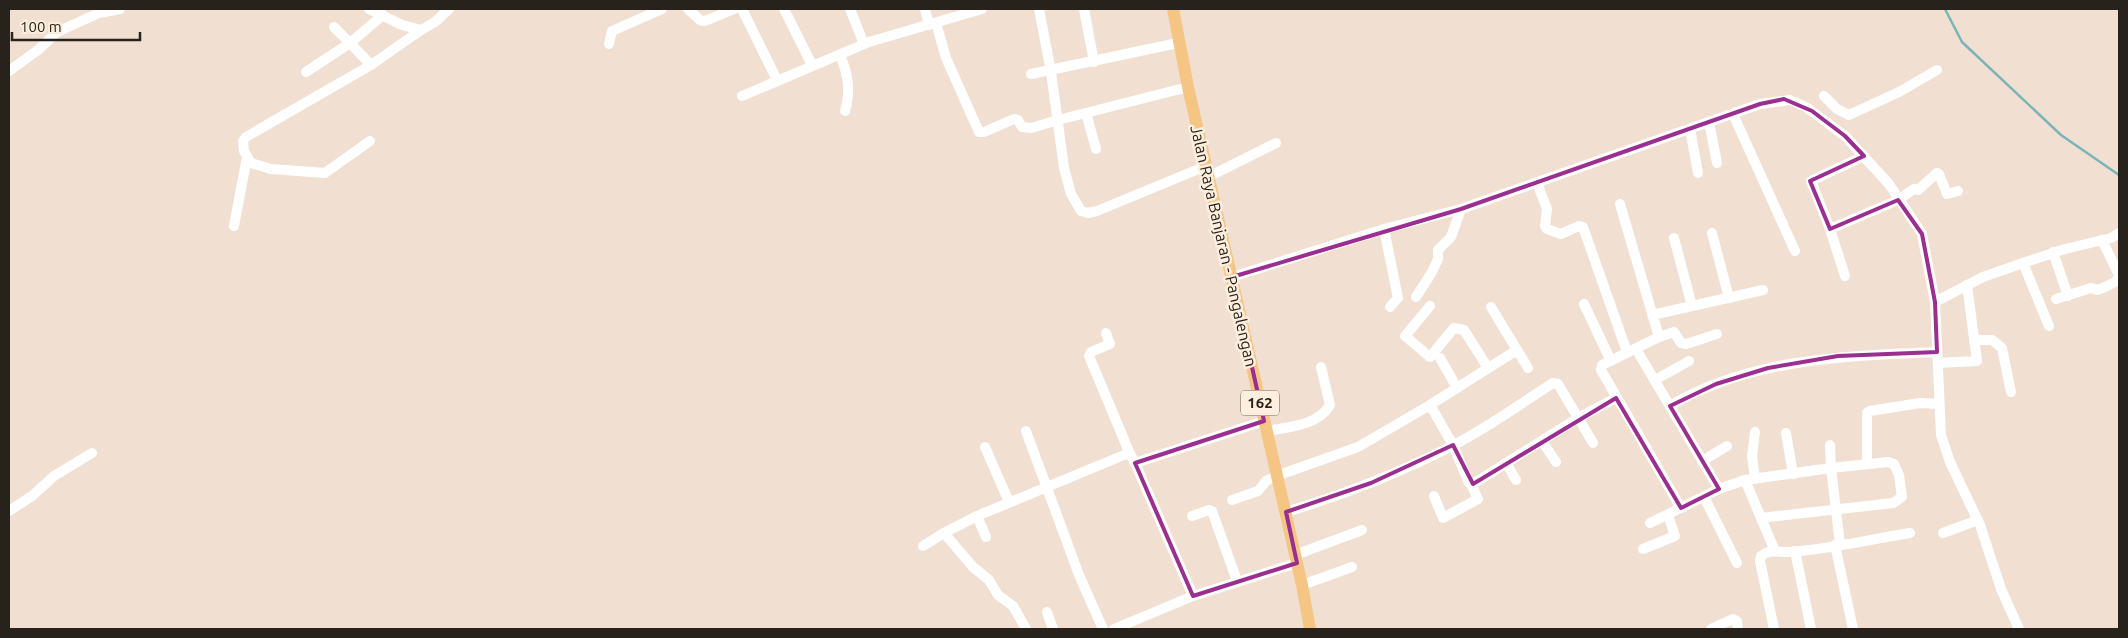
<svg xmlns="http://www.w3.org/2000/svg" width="2128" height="638" font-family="Ubuntu,sans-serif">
<rect width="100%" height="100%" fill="#f1e0d1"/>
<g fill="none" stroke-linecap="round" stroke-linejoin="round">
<path stroke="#7bb3b8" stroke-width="2.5" d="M1945,9L1962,42L2061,135L2119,175"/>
<g stroke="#fff" stroke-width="10">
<path d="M369,9L402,25L421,30L435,22L449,9"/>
<path d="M688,9L700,20L705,21L734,9"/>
<path d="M742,9L777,80"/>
<path d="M784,9L812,65"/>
<path d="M850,9L864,44"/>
<path d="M925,9L929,25"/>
<path d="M1039,9L1051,72L1064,168L1071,194L1081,211L1088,213L1097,211L1206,166"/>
<path d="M1084,9L1094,62"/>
<path d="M936,23L946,58L979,132H984L1014,119L1018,120L1022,127L1031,128L1058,120L1188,87"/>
<path d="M334,27L350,43L383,15"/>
<path d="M609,44L612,31L662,9"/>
<path d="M840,55C848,74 851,91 845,111"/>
<path d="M371,65L421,30"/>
<path d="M9,71L38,50L57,32L99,13L120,9"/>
<path d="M306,72L350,43L371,65L246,137L243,141L244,151L251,163L271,169L325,173L370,141"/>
<path d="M1031,74L1178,43"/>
<path d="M742,96L869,42L982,9"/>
<path d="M1824,96L1837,109L1849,115L1899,92L1937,70"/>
<path d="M1086,113L1096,149"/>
<path d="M1733,114L1795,251"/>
<path d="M1709,122L1717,163"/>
<path d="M1690,129L1698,173"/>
<path d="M1208,177L1276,143"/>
<path d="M1537,183L1547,209L1545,226L1547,229L1561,234L1579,226L1583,227L1627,352"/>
<path d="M1620,204L1659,337L1602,365L1601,370L1681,508"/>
<path d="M234,226L247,157"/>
<path d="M1384,229L1398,298L1390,307"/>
<path d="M1830,229L1898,200L1914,189L1918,190L1937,173L1939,174L1947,194L1958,191"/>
<path d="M1712,233L1729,298"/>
<path d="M1674,238L1692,306"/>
<path d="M2102,240L2119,275"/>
<path d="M2053,252L2068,296"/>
<path d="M2023,263L2049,326"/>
<path d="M1845,276L1830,229L1811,181L1864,156"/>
<path d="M1232,277L1384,229L1461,209L1760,104L1790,100L1806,107L1845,136L1889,184L1922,234L1935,302L1941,435L1950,462L1980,525L2001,589L2019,629"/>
<path d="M1416,297L1432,272L1438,259V250L1451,237L1461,209"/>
<path d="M2056,299L2091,288L2097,290L2103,288L2115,282L2119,277"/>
<path d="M1935,302L1983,277L2023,263L2065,249L2111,238L2119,233"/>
<path d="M1584,304L1611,361"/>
<path d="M1430,306L1405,336L1430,357L1454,328L1464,330L1488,368"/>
<path d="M1652,315L1763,290"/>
<path d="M1106,333L1110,344L1091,352L1089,356L1130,454"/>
<path d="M1659,337L1674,332L1681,343L1686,344L1717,334"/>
<path d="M1974,340H1992L2002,348L2011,392"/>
<path d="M1636,349L1719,489"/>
<path d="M1517,350L1528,368"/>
<path d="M1440,358L1457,388"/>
<path d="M1938,363L1977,361L1967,285"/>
<path d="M1655,380L1689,361"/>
<path d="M1430,405L1453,445L1469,483L1473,484L1578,418L1616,398"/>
<path d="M1670,406C1750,358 1847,356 1937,352"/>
<path d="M1026,431L1079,575L1103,629"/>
<path d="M1267,431C1288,427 1318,426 1330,405L1321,367"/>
<path d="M1755,432L1752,456L1755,479"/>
<path d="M1786,433L1793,474"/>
<path d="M1542,441L1556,462"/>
<path d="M985,447L1009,502"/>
<path d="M1702,461L1727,446"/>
<path d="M1135,463L1193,596"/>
<path d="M1506,463L1516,480"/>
<path d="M1867,464V413L1870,411L1920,403L1939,404"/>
<path d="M1745,480L1775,551"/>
<path d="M1434,496L1443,518L1478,499L1471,484"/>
<path d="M1704,497L1737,563"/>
<path d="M1232,500L1258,491L1266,481L1276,476L1358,447L1430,405L1517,350L1491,307"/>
<path d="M9,511L32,496L54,476L92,453"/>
<path d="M1286,512C1343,495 1399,473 1452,446C1487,428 1520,404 1553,383L1558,384L1593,443"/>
<path d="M977,516L986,537"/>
<path d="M1192,516L1209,510L1212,511L1237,581"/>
<path d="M1761,518L1893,503L1902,497L1899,475L1894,464L1888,462L1831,468L1830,445"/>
<path d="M1650,523L1719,489L1745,480L1831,468L1840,544"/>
<path d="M944,533L977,516L1124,455L1130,454L1135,463L1264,421"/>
<path d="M1943,533L1978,520"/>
<path d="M1835,545L1853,629"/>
<path d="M923,546L944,533L973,567L989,580L998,595L1013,606L1026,629"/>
<path d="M1643,549L1675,536L1668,515"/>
<path d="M1795,551L1811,629"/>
<path d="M1295,555L1362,530"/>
<path d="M1302,585L1352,567"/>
<path d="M1047,612L1053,629"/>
<path d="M1114,629L1193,596L1297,563"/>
<path d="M1711,629L1733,619L1737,621L1738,629"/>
<path d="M1774,629L1760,561L1761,556C1770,549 1776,552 1787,552C1827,550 1871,539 1910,533"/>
</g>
<path stroke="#f4c583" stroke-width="12" d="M1173,9L1188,87L1302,585L1310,629"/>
</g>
<path fill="none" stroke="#9a2f91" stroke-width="4" stroke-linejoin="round" d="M1784,99L1812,111L1845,136L1864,156L1810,181L1830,229L1898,200L1922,234L1935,302L1937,352L1838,356L1768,368L1716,384L1670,406L1719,489L1681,508L1616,398L1473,484L1453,445L1371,483L1286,512L1297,563L1193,596L1135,463L1264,421L1232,277L1461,209L1760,104Z"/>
<g text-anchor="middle" stroke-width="5" stroke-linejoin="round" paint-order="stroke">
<rect fill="#feeede" stroke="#685f57" stroke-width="1" x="1241" y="390.5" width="38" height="25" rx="4"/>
<g font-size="15" font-weight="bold" fill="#28221d">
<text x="1260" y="408">162</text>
</g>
<g font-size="16" fill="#28221d" stroke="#feeede">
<text transform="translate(1224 246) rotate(77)" y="6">Jalan Raya Banjaran - Pangalengan</text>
</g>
</g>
<rect width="2128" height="638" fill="none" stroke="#28221d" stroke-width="20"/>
<path d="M12 32v8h128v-8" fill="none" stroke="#28221d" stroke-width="2.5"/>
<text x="20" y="32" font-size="15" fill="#28221d" stroke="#feeede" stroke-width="4" paint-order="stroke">100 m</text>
</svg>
